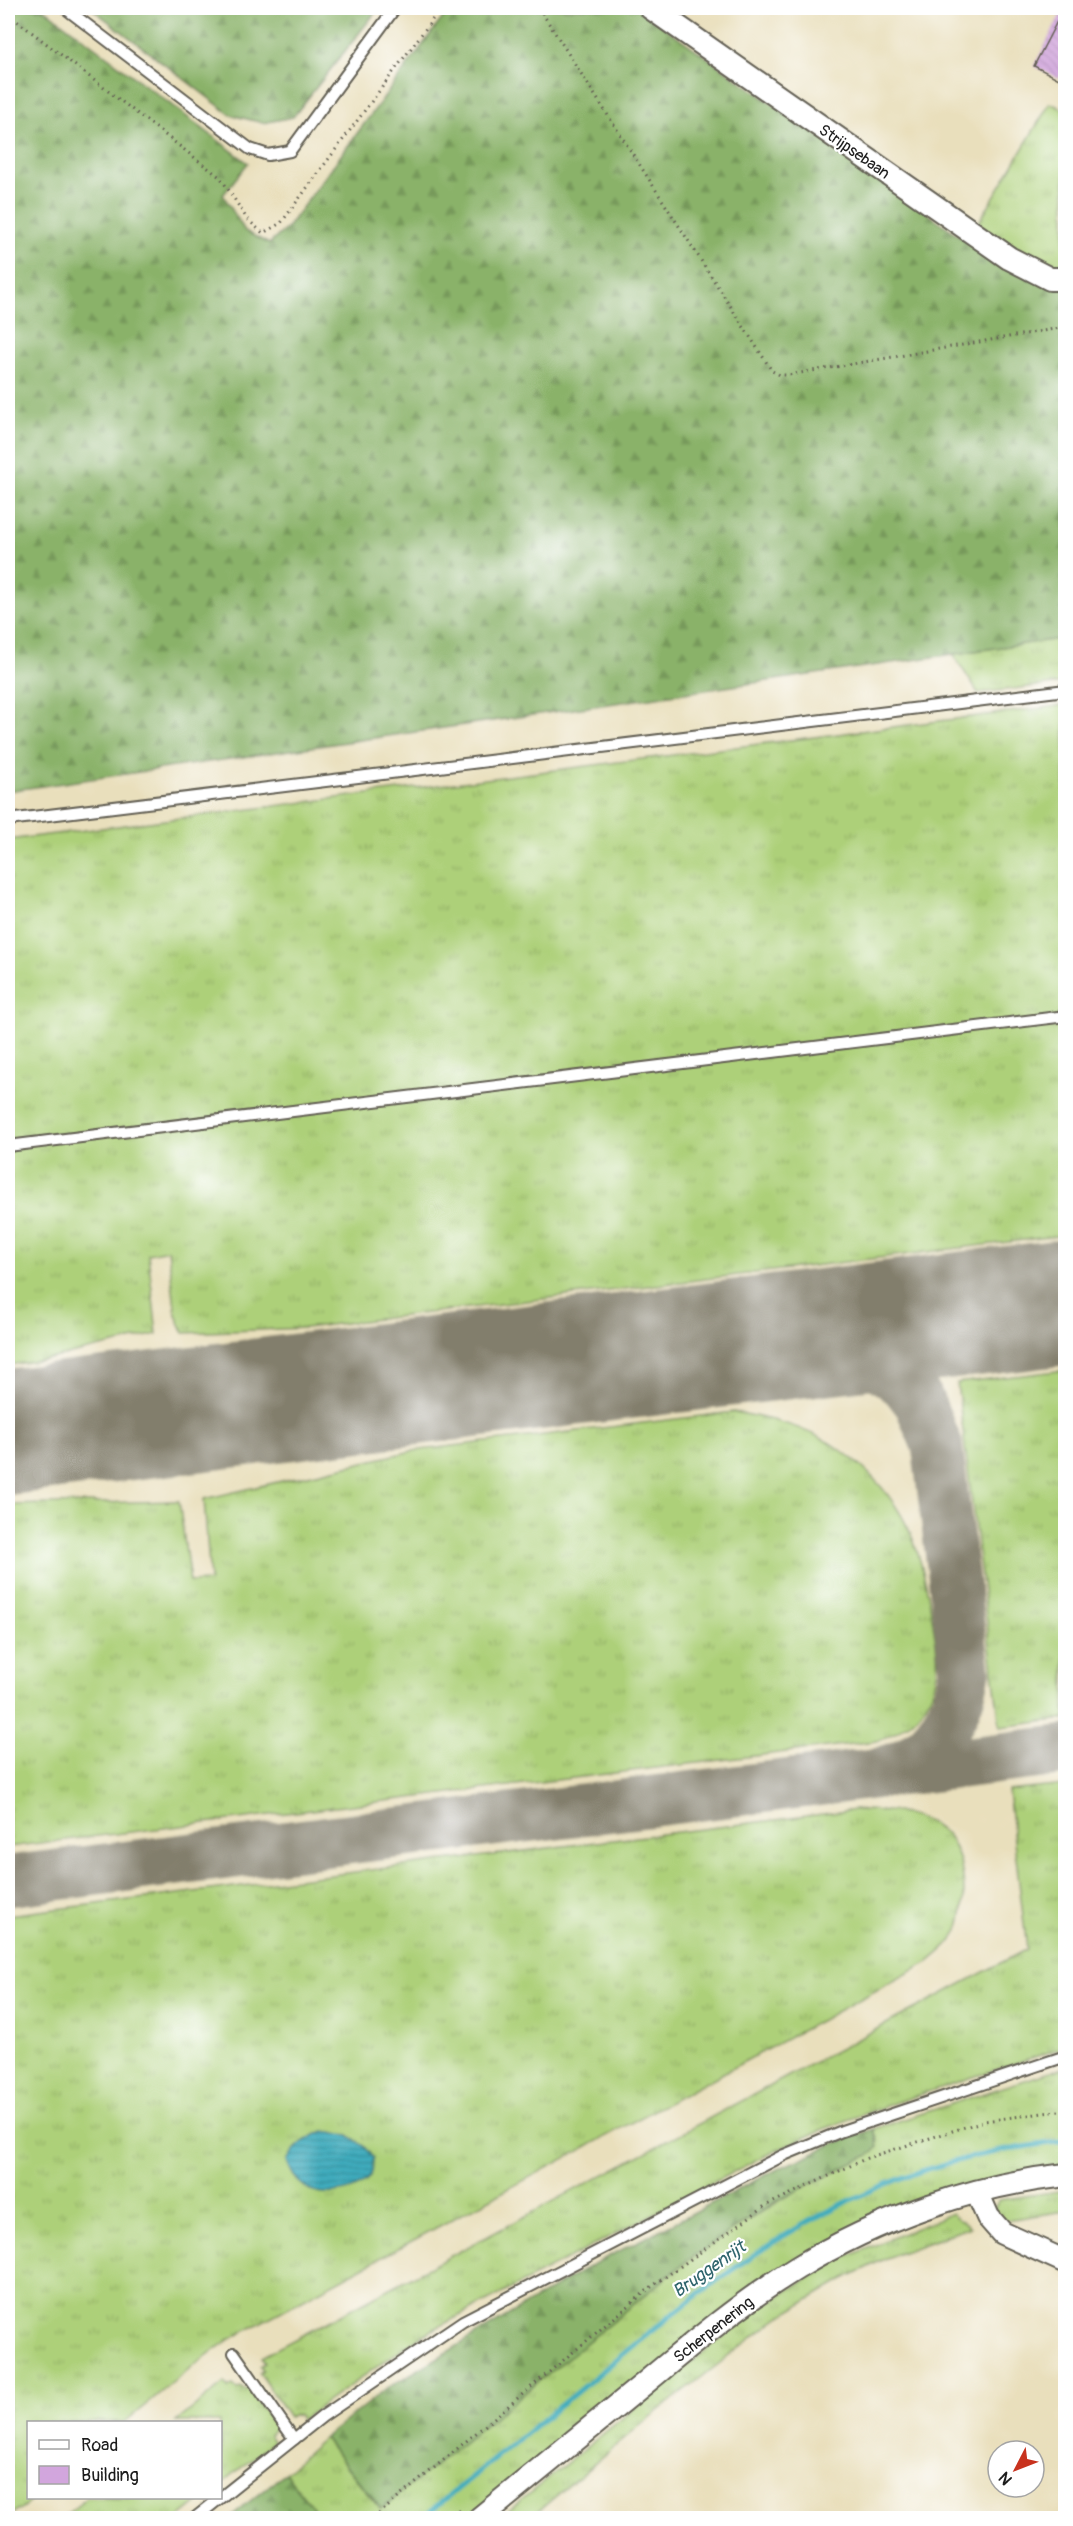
<svg xmlns="http://www.w3.org/2000/svg" width="1073" height="2526" font-family="Pangolin,sans-serif">
<defs>
<pattern id="grass-tufts" width="24" height="20" patternUnits="userSpaceOnUse" patternTransform="scale(1.5)"><rect width="24" height="20" fill="#add079"/><path d="M3 7l-1-3M5 7V3M7 7l1-3M15 17l-1-3M17 17v-4M19 17l1-3" fill="none" stroke="#94b268"/></pattern>
<pattern id="forest-firs" width="22" height="20" patternUnits="userSpaceOnUse" patternTransform="scale(1.5)"><rect width="22" height="20" fill="#8ab269"/><path d="M5 1l3.5 6h-7zM16 11l3.5 6h-7z" fill="#76985a"/></pattern>
<pattern id="water-rules" width="6" height="5" patternUnits="userSpaceOnUse" patternTransform="scale(1.5)"><rect width="6" height="5" fill="#3facbd"/><path d="M0 2.5h6" fill="none" stroke="#348b99"/></pattern>
<pattern id="building-back-hatch" width="6" height="6" patternUnits="userSpaceOnUse" patternTransform="scale(1.5)"><rect width="6" height="6" fill="#d2a6dd"/><path d="M-1 5l2 2M0 0l6 6M5-1l2 2" fill="none" stroke="#b48ebd"/></pattern>
</defs>
<rect width="100%" height="100%" fill="#fff"/>
<filter id="ink" filterUnits="userSpaceOnUse"><feTurbulence type="fractalNoise" baseFrequency=".0167" numOctaves="2"/><feDisplacementMap in="SourceGraphic" scale="12" xChannelSelector="R" yChannelSelector="G"/><feConvolveMatrix kernelMatrix="1 2 1 2 8 2 1 2 1" color-interpolation-filters="sRGB"/></filter>
<filter id="wash" filterUnits="userSpaceOnUse"><feTurbulence type="fractalNoise" baseFrequency=".008" numOctaves="4" result="noise"/><feDisplacementMap in="SourceGraphic" scale="24" xChannelSelector="R" yChannelSelector="G"/><feGaussianBlur stdDeviation="1.35" result="paint"/><feColorMatrix in="noise" values="0 0 0 0 0 0 0 0 0 0 0 0 0 0 0 0 0 1.4 0 .05"/><feComposite in="paint" operator="in"/></filter>
<g filter="url(#wash)">
<rect width="100%" height="100%" fill="#e9dfbc"/>
<g fill="url(#grass-tufts)" stroke="#64764a" stroke-width="1.5">
<path d="M1050,103L1065,110V267C1031,261 1006,243 977,225Z"/>
<path d="M1065,638V683L978,693L953,654Z"/>
<path d="M1065,705V1235L305,1328L184,1333L176,1315L168,1250L148,1254L157,1334L45,1360L8,1365V840Z"/>
<path d="M1065,1370V1719L1000,1727L957,1383Z"/>
<path d="M734,1412C779,1420 819,1430 855,1461C910,1507 923,1556 933,1624C936,1643 940,1663 935,1683C927,1715 905,1729 877,1741L8,1847V1505L179,1501L190,1582L210,1581L204,1499L412,1451Z"/>
<path d="M1065,1785V2047L894,2103L821,2130L756,2160L421,2336L301,2420L298,2415L296,2416L294,2414L289,2417L259,2373L263,2371L260,2366L265,2363L261,2357L1027,1949L1008,1791Z"/>
<path d="M855,1810C884,1810 910,1810 936,1826C966,1845 970,1902 957,1932C951,1945 939,1953 929,1962L230,2339L195,2364L125,2422H28V2498H35L8,2518V1915Z"/>
<path d="M1065,2067V2171L867,2226L576,2430L467,2518H321L285,2473L324,2438L380,2509L687,2261C748,2217 814,2182 878,2141L874,2129Z"/>
<path d="M1065,2190V2211L999,2221L993,2210L999,2200Z"/>
<path d="M952,2213L970,2227L884,2259L842,2280L778,2318L645,2421L530,2518H499L757,2309L837,2261Z"/>
<path d="M224,2383L228,2388L233,2385L237,2389L241,2387L244,2390L248,2388L276,2427L268,2435L273,2442L221,2484L220,2422H176Z"/>
<path d="M87,2498H204L179,2518H62Z"/>
</g>
<g fill="url(#forest-firs)" stroke="#536742" stroke-width="1.5">
<path d="M8,8H43L248,163L223,195L245,231L269,244L287,228L450,8H637L1005,268L1065,285V638L8,791Z"/>
<path d="M91,8H379L293,117L263,123L231,115Z"/>
<path d="M874,2129L878,2147L873,2153L775,2202L687,2261L381,2509L324,2438L384,2390L592,2265L778,2169L835,2143Z"/>
<path d="M285,2473L321,2518H229Z"/>
</g>
<path fill="url(#water-rules)" stroke="#2e646c" stroke-width="1.5" d="M324,2131C349,2134 358,2137 373,2158C373,2162 373,2168 372,2172C364,2193 322,2199 305,2187C295,2180 291,2172 287,2161C296,2144 307,2138 324,2131Z"/>
<g fill="none" stroke-linecap="round" stroke-linejoin="round">
<path stroke="#3facbd" stroke-width="5" d="M422,2518C483,2469 544,2419 605,2369C701,2290 784,2223 902,2178C954,2158 1010,2148 1066,2141"/>
<g stroke="#827e6c" stroke-width="51">
<path d="M760,1340L801,1339L836,1343L860,1351L905,1384L919,1402L937,1445L965,1671C958,1716 934,1756 888,1770"/>
<path d="M8,1881L1066,1750"/>
</g>
<path stroke="#827e6c" stroke-width="126" d="M8,1432L1066,1302"/>
</g>
<g id="blocks">
<path fill="url(#building-back-hatch)" d="M1064,8L1065,66L1059,79L1034,66Z"/>
</g>
</g>
<g filter="url(#ink)">
<use href="#blocks" fill-opacity="0" stroke="#646054" stroke-width="1.5"/>
<g fill="none" stroke-linecap="round" stroke-linejoin="round">
<g stroke="#646054" stroke-width="14">
<g id="service">
<path d="M65,8L250,149L268,155L290,151L395,8"/>
<path d="M8,820L1066,690"/>
<path d="M8,1146L1066,1016"/>
<path d="M234,2353L294,2439"/>
<path d="M195,2518L323,2416L463,2321L784,2155L842,2131L1066,2056"/>
</g>
</g>
<g stroke="#646054" stroke-width="26">
<g id="minor">
<path d="M651,8L1009,258L1050,279H1066"/>
<path d="M977,2192L988,2217L1002,2233L1066,2262"/>
<path d="M480,2518C535,2473 590,2428 645,2383C694,2342 743,2301 797,2268C877,2219 973,2185 1066,2175"/>
</g>
</g>
<g stroke="#646054" stroke-width="3" stroke-dasharray="1.5 4.5" stroke-linecap="butt">
<path d="M539,8L772,371L780,375H789L1066,327"/>
<path d="M8,14L221,178L247,219L263,233L281,223L441,8"/>
<path d="M374,2518L650,2288L765,2206L867,2158L984,2121L1066,2110"/>
<path d="M448,2518L461,2508"/>
</g>
<use href="#service" stroke="#fff" stroke-width="10"/>
<use href="#minor" stroke="#fff" stroke-width="22"/>
</g>
</g>
<g text-anchor="middle" stroke-width="4.5" stroke-linejoin="round" paint-order="stroke">
<g font-size="16" fill="#1c1c1c" stroke="#fff">
<text transform="translate(855 151) rotate(35)" y="6">Strijpsebaan</text>
<text transform="translate(713 2329) rotate(-38)" y="6">Scherpenering</text>
</g>
<g font-size="18" font-style="italic" fill="#2e646c" stroke="#fff">
<text transform="translate(709 2269) rotate(-35)" y="6">Bruggenrijt</text>
</g>
</g>
<rect width="1073" height="2526" fill="none" stroke="#fff" stroke-width="30"/>
<rect x="27" y="2421" width="195" height="78" fill="#ffffff" stroke="#a4a4a4" stroke-width="1.5"/>
<rect x="39" y="2440" width="30" height="9" fill="#ffffff" stroke="#a4a4a4" stroke-width="1.5"/>
<text x="81" y="2451" font-size="18" fill="#1c1c1c">Road</text>
<rect x="39" y="2466" width="30" height="18" fill="#d2a6dd" stroke="#a4a4a4" stroke-width="1.5"/>
<text x="81" y="2481" font-size="18" fill="#1c1c1c">Building</text>
<g transform="translate(1016 2469) rotate(228)"><circle r="28" fill="#ffffff" stroke="#a4a4a4" stroke-width="1.5"/>
<path d="M0-4.5L10 22L0 15L-10 22Z" fill="#c8321e"/>
<text y="-9" font-size="16" font-weight="bold" text-anchor="middle" fill="#1c1c1c">N</text>
</g>
</svg>
